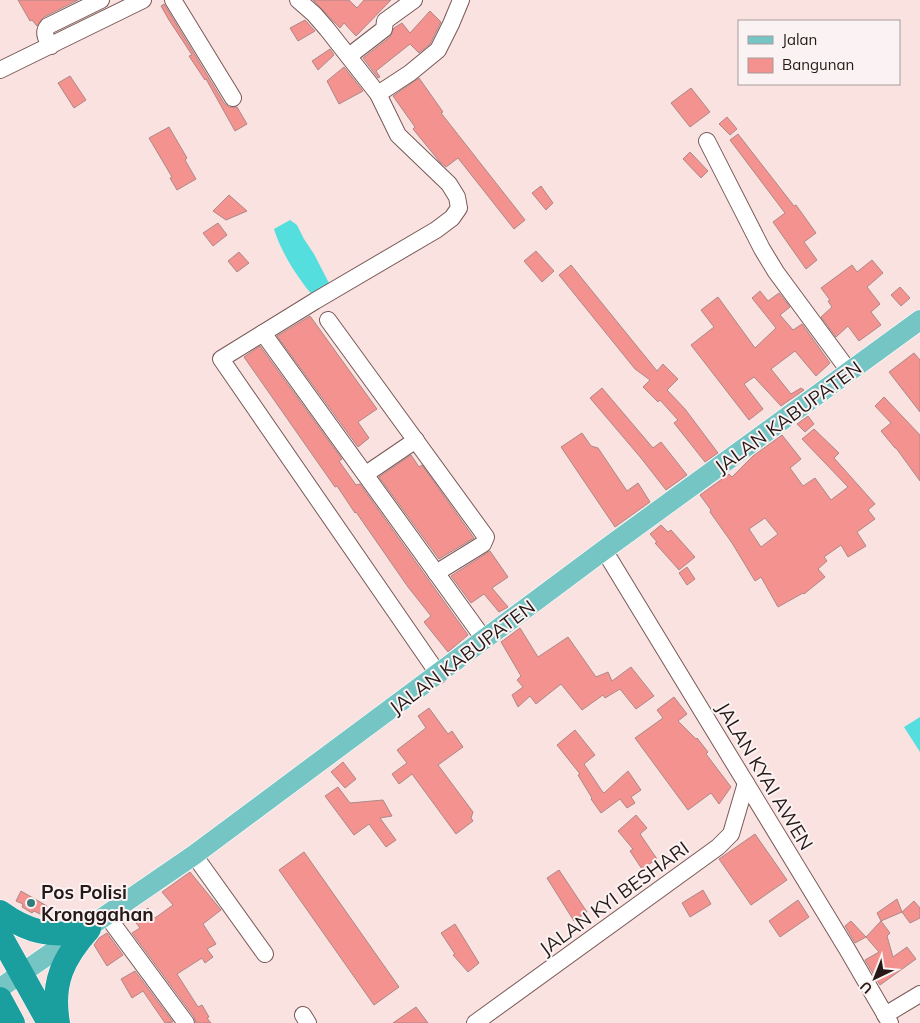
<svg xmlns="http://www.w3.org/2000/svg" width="920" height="1023" font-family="Mulish,sans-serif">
<rect width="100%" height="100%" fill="#fae2e1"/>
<g fill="#54dfde">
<path d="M290,220L297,225L304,239L314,254L331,287L313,296C297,277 281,252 274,229Z"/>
<path d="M920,717V752L904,727Z"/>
</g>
<g fill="#f3928f" stroke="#ac8987" fill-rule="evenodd">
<path d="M18,0H78L44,17L37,26L32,20L30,21Z"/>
<path d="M313,0H349L357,8L364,0H391L356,36L344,23L340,28Z"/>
<path d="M164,4L224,103L229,107H237L247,124L235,131L206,79L205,80L189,56L192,55L169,20L161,6Z"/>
<path d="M430,11L441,22L430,44L419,53L410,44L376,71L380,77L378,78L363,58L390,37L394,28L402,23L410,33Z"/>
<path d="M305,20L315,31L298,41L290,28Z"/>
<path d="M330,49L334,55L318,70L312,61Z"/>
<path d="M344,67L363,91L339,104L327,81Z"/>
<path d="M70,76L86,100L74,108L58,83Z"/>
<path d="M419,78L443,112L441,113L525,220L514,229L458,158L446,167L440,162L413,129L415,127L393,96Z"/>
<path d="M691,88L710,112L690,127L671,103Z"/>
<path d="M727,117L737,129L730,135L719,124Z"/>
<path d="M169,127L187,158L185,160L196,179L177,190L170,178L172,177L149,138Z"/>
<path d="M738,134L794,206L796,205L816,233L804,242L817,260L806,269L773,222L785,213L730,140Z"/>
<path d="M690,152L708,171L701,178L683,159Z"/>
<path d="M541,186L553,203L546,210L532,193Z"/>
<path d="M229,195L247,211L226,220L213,211Z"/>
<path d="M218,223L227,235L213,246L203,233Z"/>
<path d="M536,251L554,271L542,282L524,261Z"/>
<path d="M239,252L249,263L237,272L228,261Z"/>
<path d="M872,260L883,273L867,287L880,304L871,312L881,325L859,341L848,326L836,337L821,317L832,307L828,301L830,300L821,288L852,265L857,272Z"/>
<path d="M571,265L657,371L663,364L678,379L667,390L685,409L718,453L705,462L674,423L678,420L660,400L658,402L643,387L650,380L635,369L559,275Z"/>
<path d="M900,287L910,298L901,306L891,295Z"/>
<path d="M760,291L768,301L779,293L790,307L780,315L793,330L802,324L830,363L816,376L795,351L771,369L791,394L801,388L804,390L781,406L754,377L744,384L763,409L749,420L691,345L714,327L701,310L718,297L755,348L776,328L752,298Z"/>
<path d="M310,316L377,409L358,422L369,438L358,447L277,336Z"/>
<path d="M260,346L342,459L339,461L356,485L360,484L468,635L448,652L424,622L431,616L408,587L356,512L355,513L337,486L335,487L244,357Z"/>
<path d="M914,353L920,360V412L889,372Z"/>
<path d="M602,388L653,448L661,442L687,475L666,490L641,458L590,398Z"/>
<path d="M884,397L920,435V481L896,448H895L881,431L891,423L875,406Z"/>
<path d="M808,416L814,424L805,432L797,424Z"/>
<path d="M814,429L839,453L834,458L875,504L868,510L875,519L857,532L866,546L848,557L841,545L824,557L827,561L818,569L825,577L804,594L803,593L778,607L761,577L755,581L732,543L710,512L711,510L700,495L729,474L732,477L753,456L782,435L801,459L790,468L803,486L815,478L831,500L848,487L802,439ZM765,518L778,534L761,547L749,529Z"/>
<path d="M582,433L591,446L598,448L627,491L638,483L650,502L615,527L561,447Z"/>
<path d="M411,455L419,467L422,465L474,538L439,559L379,477Z"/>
<path d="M661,525L668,532L671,530L695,557L679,570L655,543L657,542L650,534Z"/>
<path d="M490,551L508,577L492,588L508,607L499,612L484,594L471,603L451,576Z"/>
<path d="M687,567L695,579L687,585L679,573Z"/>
<path d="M520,628L538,657L568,637L596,677L608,672L612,681L631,667L654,696L636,709L620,689L605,698L603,695L582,710L561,684L536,704L530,696L518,707L512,695L523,687L517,680L521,676L501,642Z"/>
<path d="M674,697L687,714L678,721L696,739L697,738L708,752L706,754L731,787L719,804L711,793L688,810L635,738L663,718L657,710Z"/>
<path d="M429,708L448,734L452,731L463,747L438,765L473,812L471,818L473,821L456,834L412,774L399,784L392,774L407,763L397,750L426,728L418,716Z"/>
<path d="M575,730L595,755L584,764L602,791L604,793L628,771L641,790L631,797L635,803L627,808L620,799L601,813L591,799L592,798L578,775L580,774L557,745Z"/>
<path d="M343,762L356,779L345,788L331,772Z"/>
<path d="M338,787L350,803L383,800L392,816L380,818L396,840L386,847L369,824L354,835L325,796Z"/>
<path d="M636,815L647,828L640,834L657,859L642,869L630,851L633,849L618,831Z"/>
<path d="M755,834L787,880L751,905L719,859Z"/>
<path d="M304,852L399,987L374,1005L279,870Z"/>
<path d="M559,870L587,912L574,921L547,878Z"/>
<path d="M190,872L221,910L203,924L216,944L207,949L213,957L205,963L202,958L177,974L198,1007L202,1005L209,1017L207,1018L211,1023H196L194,1017L132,933L140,928L133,919L148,908L155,918L173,905L162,892Z"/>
<path d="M703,890L711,904L690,917L682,903Z"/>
<path d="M21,891L47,906L42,915L34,911L32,913L22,907L23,904L16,901Z"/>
<path d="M897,899L902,912L881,921L877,913Z"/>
<path d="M798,900L809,917L780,937L769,921Z"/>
<path d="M914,901L920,908V918L910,923L902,912Z"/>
<path d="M851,921L866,937L855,943L845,926Z"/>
<path d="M881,921L890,933L887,936L893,957L907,947L916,959L880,985L865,960L879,952L866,937Z"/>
<path d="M455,924L479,963L468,972L453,955L455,954L441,933Z"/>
<path d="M107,933L123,955L107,966L94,945L99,938Z"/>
<path d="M135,971L173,1022L165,1023L143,991L132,998L121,979Z"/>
<path d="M416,1007L428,1023H393Z"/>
</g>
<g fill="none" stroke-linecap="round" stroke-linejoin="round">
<g stroke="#795957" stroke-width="18">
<g id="minor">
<path d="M173,0L233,98"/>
<path d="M298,0L314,14L327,29L378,94L398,135L449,184L457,197L459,208L452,218L436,230L315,301L221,359L439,675"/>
<path d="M51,46C47,40 42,33 48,26L101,0"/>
<path d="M349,56L384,29L385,21L414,0"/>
<path d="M0,70L143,0"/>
<path d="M378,94L410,73L438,50L451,24L461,0"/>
<path d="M707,141L762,249L776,272L849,371"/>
<path d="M328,320L486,537L483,544L436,573"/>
<path d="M263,333L484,639"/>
<path d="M366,474L416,440"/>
<path d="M604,550L847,949L890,1023"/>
<path d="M194,855L265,954"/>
<path d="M107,916L186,1023"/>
<path d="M303,1015L308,1023"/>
<path d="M885,1015L920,994"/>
<path d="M475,1023L718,847L731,834L746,783"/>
</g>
</g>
<g stroke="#fff" stroke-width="21">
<path id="major" d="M0,988L194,855L604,550L920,320"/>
</g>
<g stroke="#fff" stroke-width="25">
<g id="highway">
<path d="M0,912C29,933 49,936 84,932"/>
<path d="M0,935L49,1023"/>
<path d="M0,999L13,1023"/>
<path d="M58,1023C51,983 63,958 89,929"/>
</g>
</g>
<use href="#minor" stroke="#fff" stroke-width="16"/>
<use href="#major" stroke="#76c5c5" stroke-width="20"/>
<use href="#highway" stroke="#1b9e9e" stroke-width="24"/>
</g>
<circle fill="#337c7c" stroke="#fbf3f3" stroke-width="2" cx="31" cy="903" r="5"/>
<g text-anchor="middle" stroke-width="4" stroke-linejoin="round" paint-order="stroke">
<g font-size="19" fill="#251817" stroke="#fbf3f3">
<text transform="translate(788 417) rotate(-36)" y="7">JALAN KABUPATEN</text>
<text transform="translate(462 657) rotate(-37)" y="7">JALAN KABUPATEN</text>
<text transform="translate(765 776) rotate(59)" y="7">JALAN KYAI AWEN</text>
<text transform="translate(614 898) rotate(-36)" y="7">JALAN KYI BESHARI</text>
</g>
<g font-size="19" font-weight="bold" fill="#251817" stroke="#fbf3f3" text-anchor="start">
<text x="41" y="899">Pos Polisi<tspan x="41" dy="22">Kronggahan</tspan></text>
</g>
</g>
<rect x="738" y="20" width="162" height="65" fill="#fbf3f3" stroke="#a59b9b"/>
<rect x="748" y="36" width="25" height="8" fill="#76c5c5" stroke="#a59b9b"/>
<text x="782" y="45" font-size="15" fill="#251817">Jalan</text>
<rect x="748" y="58" width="25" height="15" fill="#f3928f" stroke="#a59b9b"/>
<text x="782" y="70" font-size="15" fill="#251817">Bangunan</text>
<g transform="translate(875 978) rotate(223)" stroke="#fbf3f3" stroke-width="4" paint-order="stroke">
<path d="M0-4L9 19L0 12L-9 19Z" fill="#251817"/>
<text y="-8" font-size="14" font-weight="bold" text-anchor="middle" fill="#251817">U</text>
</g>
</svg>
